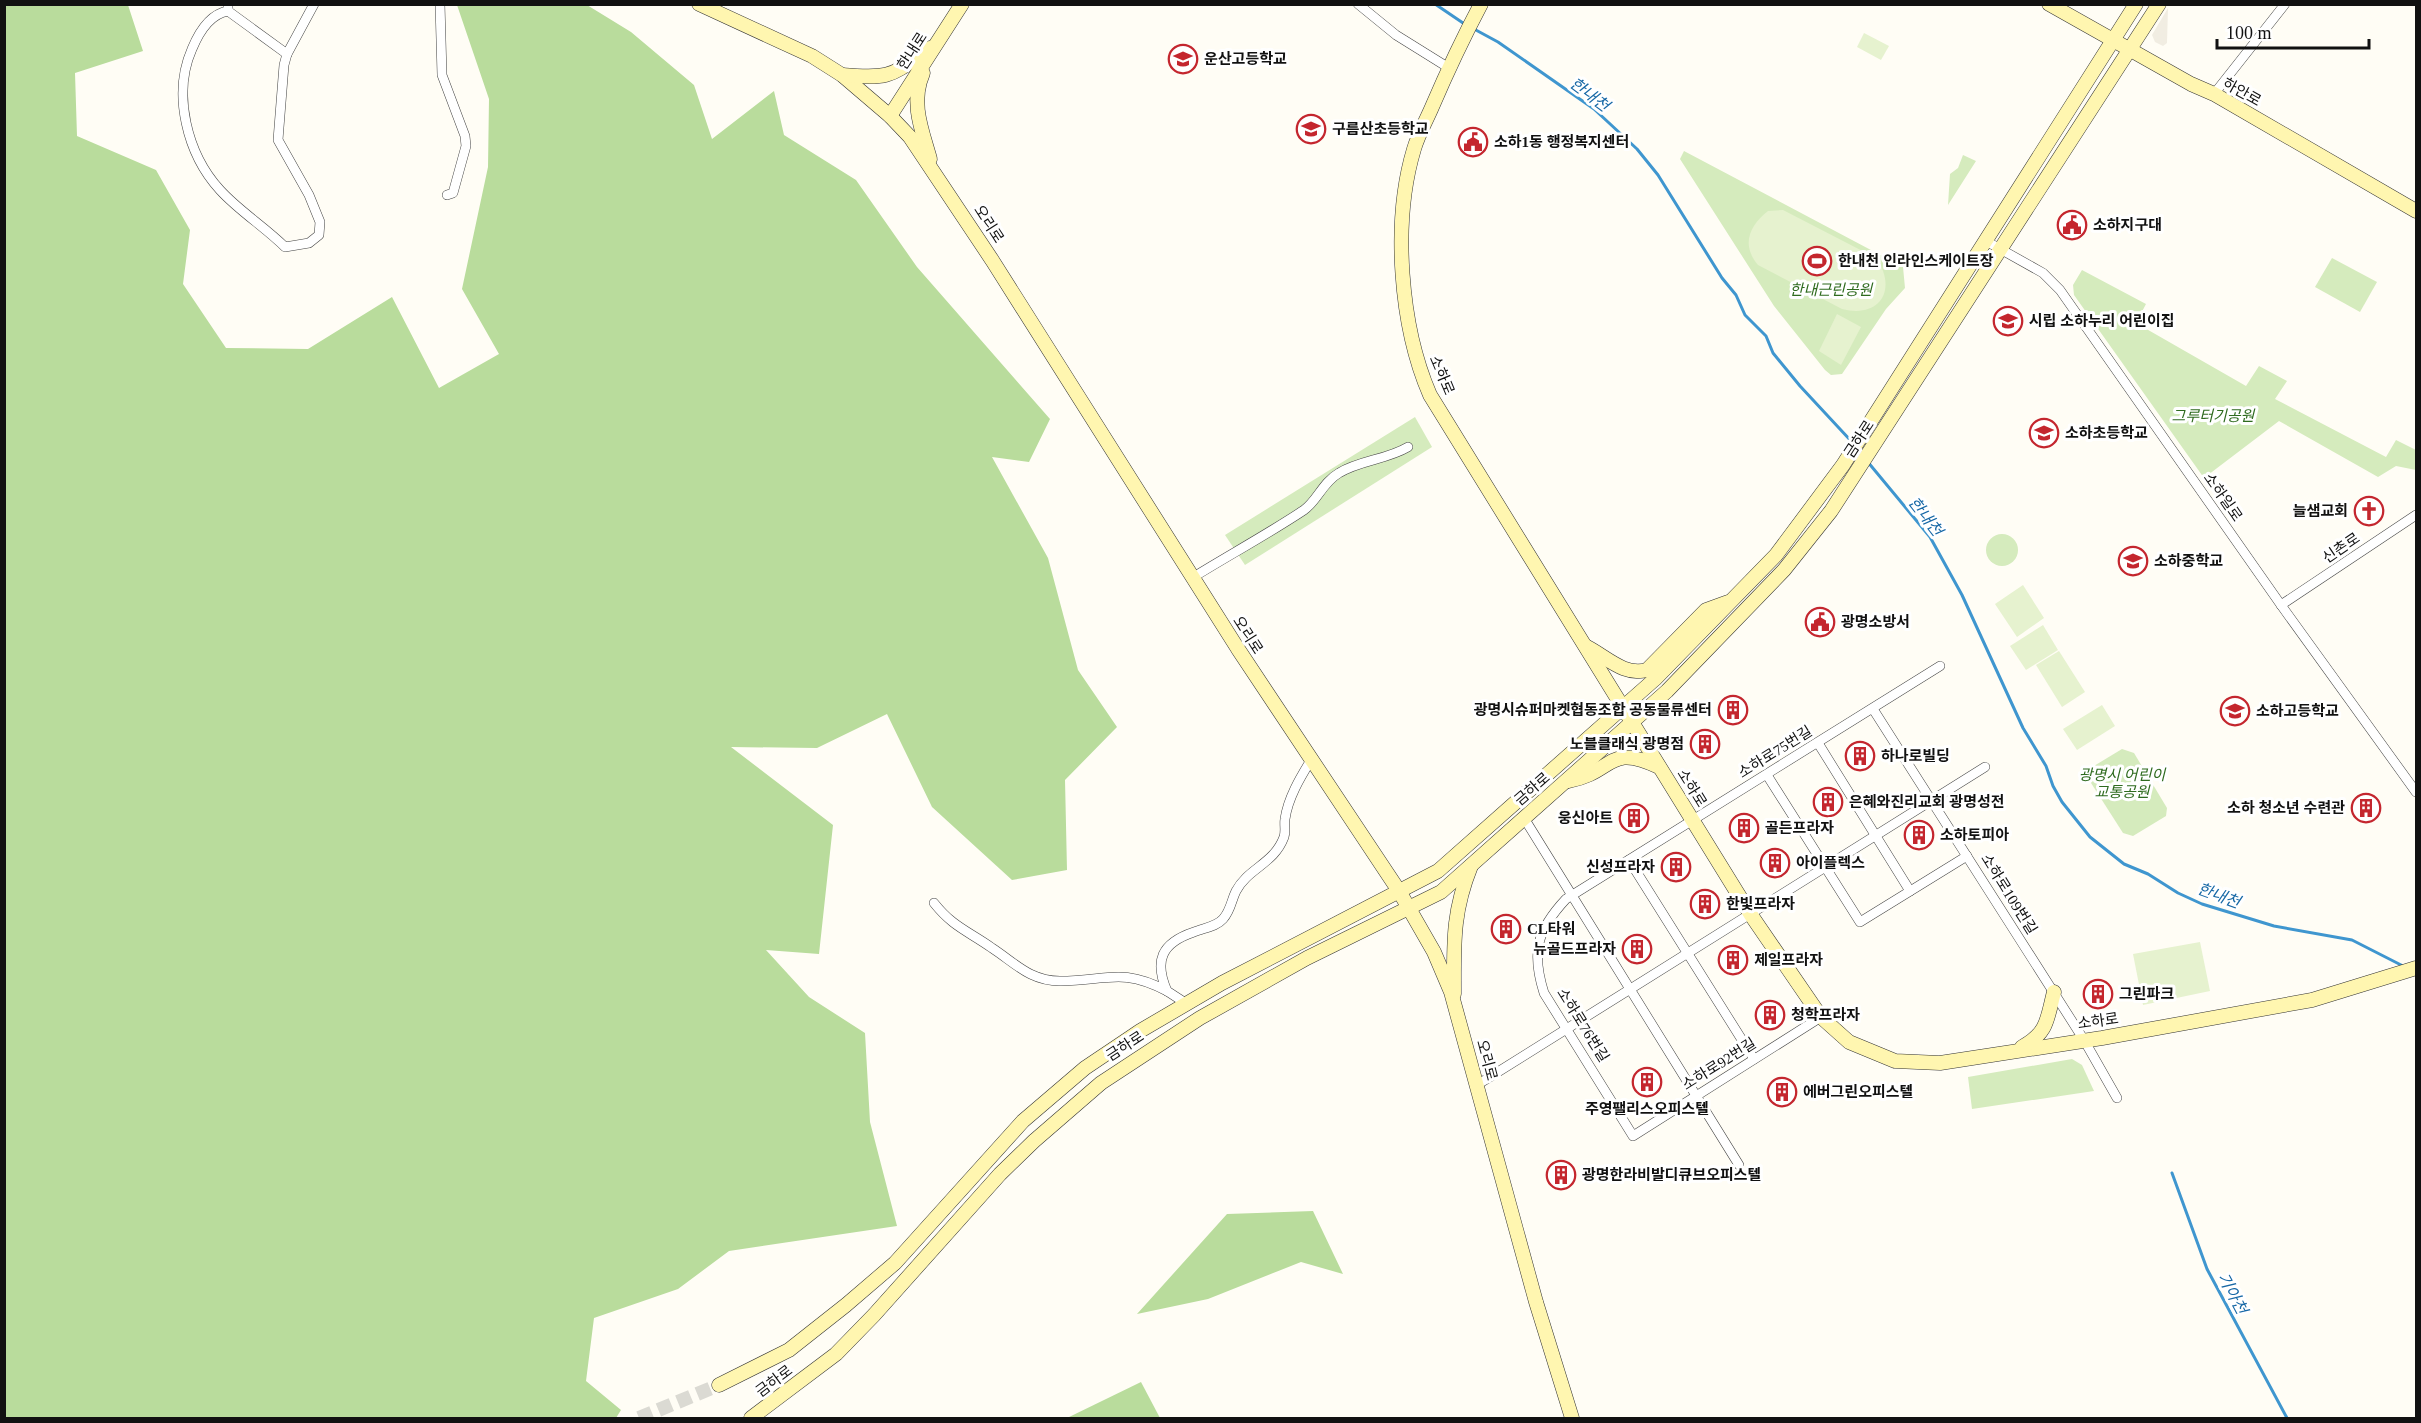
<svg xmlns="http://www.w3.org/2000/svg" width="2421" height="1423" font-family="'Times New Roman','Noto Sans KR',serif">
<rect width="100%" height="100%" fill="#fffdf5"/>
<g fill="#d5ebbd">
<path d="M1684,151L1903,267L1905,288L1886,309L1842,374L1831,375L1825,370L1774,306L1680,159Z"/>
<path d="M1963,155L1976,161L1948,205L1950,174L1958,168Z"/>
<path d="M2332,258L2377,282L2360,312L2315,287Z"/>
<path d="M2082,270L2146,304L2136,323L2246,386L2259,366L2287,381L2275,399L2386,457L2396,440L2416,450V470L2396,466L2378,477L2279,421L2204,478L2074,295L2073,285Z"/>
<path d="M1415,417L1432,447L1245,565L1225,535Z"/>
<circle cx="2002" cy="550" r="16"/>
<path d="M2122,749L2134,753L2167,808L2166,816L2133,836L2123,833L2084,772Z"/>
<path d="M2072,1059L2082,1065L2094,1091L1972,1109L1968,1077Z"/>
</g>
<g fill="#b9dc9c">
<path d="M5,4L128,5L143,51L75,73L77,136L156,170L190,230L183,284L226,348L308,349L392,297L439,388L499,354L462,289L488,167L489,99L457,5H587L631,32L694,85L712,139L774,91L784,135L856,180L917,267L1050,419L1029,462L992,457L1048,558L1078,670L1117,727L1065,780L1067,870L1012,880L932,807L887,714L817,748L731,747L833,825L819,954L766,950L809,997L865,1033L870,1122L897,1226L729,1251L678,1289L594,1318L586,1381L621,1410L616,1418H5Z"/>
<path d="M1313,1211L1343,1274L1301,1262L1208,1299L1137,1314L1227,1214Z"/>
<path d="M1141,1382L1160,1418H1067Z"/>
</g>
<g fill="#e6f2cf">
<path d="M1864,33L1889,46L1881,60L1857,47Z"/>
<path d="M1783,210L1876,258C1898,289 1880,319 1842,309L1758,265C1741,245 1749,226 1768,211Z"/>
<path d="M1837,314L1861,327L1841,365L1819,351Z"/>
<path d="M2023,585L2044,618L2017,637L1995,604Z"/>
<path d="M2043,625L2058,650L2026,670L2010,646Z"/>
<path d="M2059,651L2085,692L2062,707L2036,665Z"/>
<path d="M2102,705L2115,726L2077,750L2063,729Z"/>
<path d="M2200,942L2210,991L2143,1005L2133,954Z"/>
</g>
<path fill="#f1ede2" d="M2168,8L2167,43L2163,46L2155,42L2152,35Z"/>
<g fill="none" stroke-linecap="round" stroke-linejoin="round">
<g stroke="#3f96cf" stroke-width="3">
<path d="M1435,4L1466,25"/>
<path d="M1474,29L1498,42L1594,109L1637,149L1658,175L1722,278L1736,295L1745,315L1766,336L1773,353L1800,386L1852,442"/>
<path d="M1867,461L1930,537L1962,595L2023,728L2046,766L2053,786L2062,802L2090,837L2124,864L2148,874L2178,893L2202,904L2274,926L2352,940L2405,967"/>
<path d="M2172,1173L2207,1269L2287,1418"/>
</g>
<path stroke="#dbdad3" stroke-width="14" stroke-dasharray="14 7" stroke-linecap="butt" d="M639,1418L719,1385"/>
<g stroke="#444" stroke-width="10">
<g id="street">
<path d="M228,4V11C210,14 199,32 192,49C172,94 187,154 220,190C239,211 265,227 285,247L309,243L319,235L320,222L309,195L278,140L284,65L287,54"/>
<path d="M440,4L442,75L465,136L466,146L453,193L447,195"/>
<path d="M1358,4L1396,35L1449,68"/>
<path d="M228,11L287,54L314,4"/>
<path d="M2214,94L2285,4"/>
<path d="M1986,241L2043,273L2060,290L2281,605L2416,792"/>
<path d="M1192,578C1229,555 1268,534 1304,510C1317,501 1323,482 1339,473C1360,460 1386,460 1408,447"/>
<path d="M2281,605L2416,515"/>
<path d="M1873,709L2084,1040L2117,1098"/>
<path d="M1818,743L1910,891"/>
<path d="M1767,775L1860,922L1967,856"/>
<path d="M1524,818L1739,1165"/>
<path d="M1629,860L1754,1059"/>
<path d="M934,903C953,927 968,931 992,948C1015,963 1030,981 1060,981C1107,981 1121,967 1167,991C1154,961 1161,943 1194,932C1203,928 1216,927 1223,919C1231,910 1231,901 1236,891C1248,868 1274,864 1284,837C1286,831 1284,825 1285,819C1288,798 1300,778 1311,760"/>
<path d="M1167,991L1187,1004"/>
<path d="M1821,1017L1633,1136L1544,993C1531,952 1537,930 1566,899L1940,666"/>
<path d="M1477,1085L1985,767"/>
</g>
</g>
<g stroke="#333" stroke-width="15">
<g id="secondary">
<path d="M699,4L812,56L842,75L890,116L910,137L992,260L1238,649L1399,891L1434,952L1451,992L1536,1302L1572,1418"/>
<path d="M1481,4C1463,38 1447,72 1432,107C1426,121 1418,135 1414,149C1392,222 1400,326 1430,395L1751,915L1821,1017L1849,1042L1895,1061L1940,1063L2102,1038L2312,1000L2416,968"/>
<path d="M2049,4L2191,84L2214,94L2416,211"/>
<path d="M923,73C910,103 922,130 930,159"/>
<path d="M842,75C893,79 890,76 930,48"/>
<path d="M890,116L962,4"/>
<path d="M1587,647C1608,658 1624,676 1647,670L1706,610L1728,602"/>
<path d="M1568,781C1614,773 1607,742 1659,767"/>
<path d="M1454,994C1454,944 1452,913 1471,866"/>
<path d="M2022,1047C2048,1033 2047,1019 2054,992"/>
<path d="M719,1385L789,1350L846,1305L895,1263L1023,1121L1085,1068L1140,1031L1222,983L1438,871L1655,679L1776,555L1843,465L2136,4"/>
<path d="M751,1418L836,1354L874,1315L1000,1174L1034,1141L1101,1083L1200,1018L1307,958L1441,892L1667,691L1784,570L1831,511L2159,4"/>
</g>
</g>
<use href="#street" stroke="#fff" stroke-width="9"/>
<use href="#secondary" stroke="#fff6b0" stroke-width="14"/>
</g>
<defs>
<g id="school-ring" transform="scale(1.5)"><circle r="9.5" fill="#fff" stroke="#c4262e" stroke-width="1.5"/><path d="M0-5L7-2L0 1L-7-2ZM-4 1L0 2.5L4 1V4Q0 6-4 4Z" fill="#c4262e"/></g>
<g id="civic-ring" transform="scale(1.5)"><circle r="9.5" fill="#fff" stroke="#c4262e" stroke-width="1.5"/><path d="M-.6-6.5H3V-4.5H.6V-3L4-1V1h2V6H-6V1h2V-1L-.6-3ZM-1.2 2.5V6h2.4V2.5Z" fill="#c4262e"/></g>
<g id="stadium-ring" transform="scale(1.5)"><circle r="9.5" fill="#fff" stroke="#c4262e" stroke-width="1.5"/><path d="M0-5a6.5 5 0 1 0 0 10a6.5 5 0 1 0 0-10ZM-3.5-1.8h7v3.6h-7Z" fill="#c4262e"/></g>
<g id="church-ring" transform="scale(1.5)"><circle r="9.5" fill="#fff" stroke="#c4262e" stroke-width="1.5"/><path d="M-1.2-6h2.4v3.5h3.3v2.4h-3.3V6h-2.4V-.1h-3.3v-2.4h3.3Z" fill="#c4262e"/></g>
<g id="building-ring" transform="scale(1.5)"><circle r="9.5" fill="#fff" stroke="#c4262e" stroke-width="1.5"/><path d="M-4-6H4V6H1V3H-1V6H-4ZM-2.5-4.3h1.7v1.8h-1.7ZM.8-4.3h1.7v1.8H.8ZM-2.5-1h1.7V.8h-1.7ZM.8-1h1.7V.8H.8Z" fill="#c4262e"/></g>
</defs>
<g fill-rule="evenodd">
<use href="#school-ring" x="1183" y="59"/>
<use href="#school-ring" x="1311" y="129"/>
<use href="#civic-ring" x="1473" y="142"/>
<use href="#civic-ring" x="2072" y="225"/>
<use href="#stadium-ring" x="1817" y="261"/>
<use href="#school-ring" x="2008" y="321"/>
<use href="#school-ring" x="2044" y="433"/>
<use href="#church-ring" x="2369" y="511"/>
<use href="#school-ring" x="2133" y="561"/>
<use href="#civic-ring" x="1820" y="622"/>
<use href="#building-ring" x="1733" y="710"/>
<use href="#school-ring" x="2235" y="711"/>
<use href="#building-ring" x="1705" y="744"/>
<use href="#building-ring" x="1860" y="756"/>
<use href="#building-ring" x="1828" y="802"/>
<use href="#building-ring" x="2366" y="808"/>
<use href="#building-ring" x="1634" y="818"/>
<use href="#building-ring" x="1744" y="828"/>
<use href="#building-ring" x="1919" y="835"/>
<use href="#building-ring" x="1775" y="863"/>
<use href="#building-ring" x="1676" y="867"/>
<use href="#building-ring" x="1705" y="904"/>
<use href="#building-ring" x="1506" y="929"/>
<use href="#building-ring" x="1637" y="949"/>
<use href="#building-ring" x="1733" y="960"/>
<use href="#building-ring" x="2098" y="994"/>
<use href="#building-ring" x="1770" y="1015"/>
<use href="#building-ring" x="1647" y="1082"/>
<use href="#building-ring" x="1782" y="1092"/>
<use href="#building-ring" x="1561" y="1175"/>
</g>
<g text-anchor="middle" stroke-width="6" stroke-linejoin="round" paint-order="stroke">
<g font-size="15" fill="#111" stroke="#fff">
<text transform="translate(912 51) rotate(-57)" y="5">한내로</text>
<text transform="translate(2242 92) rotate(29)" y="5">하안로</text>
<text transform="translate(989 224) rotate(57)" y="5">오리로</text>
<text transform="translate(1442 375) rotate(67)" y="5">소하로</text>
<text transform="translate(1859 439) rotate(-57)" y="5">금하로</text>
<text transform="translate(2223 497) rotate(55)" y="5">소하일로</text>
<text transform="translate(2341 548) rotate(-34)" y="5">신촌로</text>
<text transform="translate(1248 635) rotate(57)" y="5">오리로</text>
<text transform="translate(1775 752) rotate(-32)" y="5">소하로75번길</text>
<text transform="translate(1692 788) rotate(58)" y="5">소하로</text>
<text transform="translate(1532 789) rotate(-41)" y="5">금하로</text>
<text transform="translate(2009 894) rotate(58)" y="5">소하로109번길</text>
<text transform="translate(2098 1021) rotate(-8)" y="5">소하로</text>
<text transform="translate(1583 1025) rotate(58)" y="5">소하로76번길</text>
<text transform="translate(1125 1046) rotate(-33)" y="5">금하로</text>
<text transform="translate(1487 1060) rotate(75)" y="5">오리로</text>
<text transform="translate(1719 1064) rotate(-32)" y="5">소하로92번길</text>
<text transform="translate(774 1381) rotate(-37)" y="5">금하로</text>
</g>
<g font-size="15" font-weight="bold" fill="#111" stroke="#fff" text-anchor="start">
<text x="1204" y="64">운산고등학교</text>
<text x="1332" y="134">구름산초등학교</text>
<text x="1494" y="147">소하1동 행정복지센터</text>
<text x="2093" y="230">소하지구대</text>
<text x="1838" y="266">한내천 인라인스케이트장</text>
<text x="2029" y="326">시립 소하누리 어린이집</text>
<text x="2065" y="438">소하초등학교</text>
<text x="2348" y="516" text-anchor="end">늘샘교회</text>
<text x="2154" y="566">소하중학교</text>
<text x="1841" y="627">광명소방서</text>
<text x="1712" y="715" text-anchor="end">광명시슈퍼마켓협동조합 공동물류센터</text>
<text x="2256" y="716">소하고등학교</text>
<text x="1684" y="749" text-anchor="end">노블클래식 광명점</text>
<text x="1881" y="761">하나로빌딩</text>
<text x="1849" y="807">은혜와진리교회 광명성전</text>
<text x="2345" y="813" text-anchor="end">소하 청소년 수련관</text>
<text x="1613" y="823" text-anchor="end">웅신아트</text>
<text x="1765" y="833">골든프라자</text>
<text x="1940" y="840">소하토피아</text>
<text x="1796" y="868">아이플렉스</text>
<text x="1655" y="872" text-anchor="end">신성프라자</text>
<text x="1726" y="909">한빛프라자</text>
<text x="1527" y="934">CL타워</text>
<text x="1616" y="954" text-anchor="end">뉴골드프라자</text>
<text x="1754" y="965">제일프라자</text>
<text x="2119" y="999">그린파크</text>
<text x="1791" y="1020">청학프라자</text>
<text x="1803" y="1097">에버그린오피스텔</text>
<text x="1647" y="1114" text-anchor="middle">주영팰리스오피스텔</text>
<text x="1582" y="1180">광명한라비발디큐브오피스텔</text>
</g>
<g font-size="15" font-style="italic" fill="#2f6b1f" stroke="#fff">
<text x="1831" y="295">한내근린공원</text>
<text x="2213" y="421">그루터기공원</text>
<text x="2122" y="780">광명시 어린이<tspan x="2122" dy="17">교통공원</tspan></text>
</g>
<g font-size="16" font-style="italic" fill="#1768a6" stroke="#fff">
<text transform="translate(1590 94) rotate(37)" y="6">한내천</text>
<text transform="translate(1926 516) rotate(52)" y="6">한내천</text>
<text transform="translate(2219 895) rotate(20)" y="6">한내천</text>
<text transform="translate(2233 1293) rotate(62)" y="6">기아천</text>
</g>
</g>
<rect width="2421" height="1423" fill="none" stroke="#111111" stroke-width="12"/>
<path d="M2217 39v9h152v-9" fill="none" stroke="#111111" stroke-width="3"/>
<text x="2226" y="39" font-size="18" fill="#111111" stroke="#ffffff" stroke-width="4.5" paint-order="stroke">100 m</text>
</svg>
